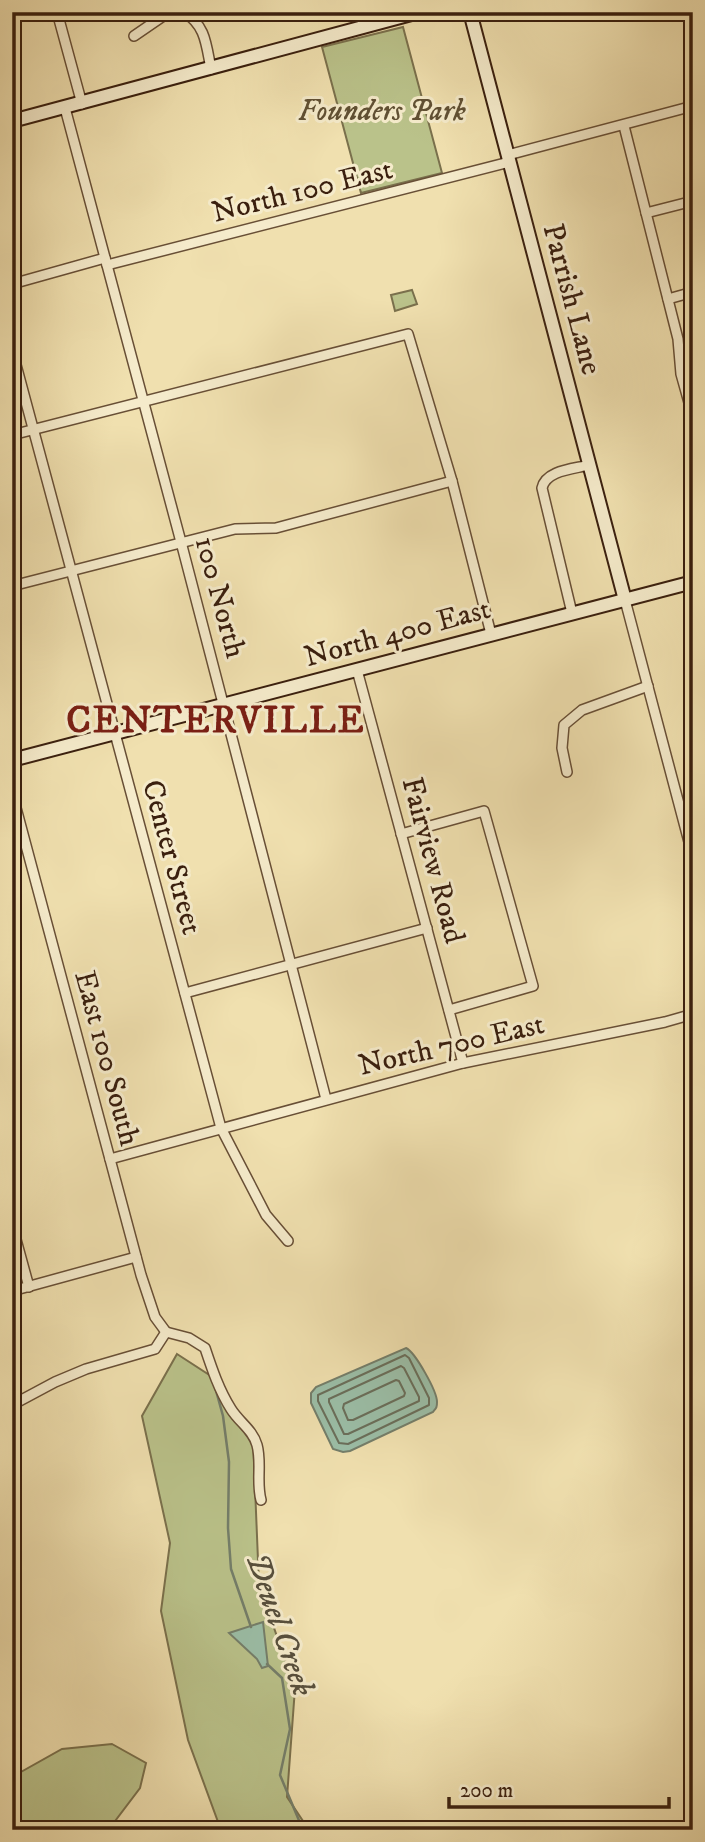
<svg xmlns="http://www.w3.org/2000/svg" width="705" height="1842" font-family="'IM FELL DW Pica',serif">
<rect width="100%" height="100%" fill="#f0e0af"/>
<filter id="stains"><feTurbulence type="fractalNoise" baseFrequency=".00286" numOctaves="4"/><feColorMatrix values="0 0 0 0 .2 0 0 0 0 .09 0 0 0 0 .02 0 0 0 .5 -.17"/></filter>
<radialGradient id="worn" r=".72"><stop offset=".6" stop-color="#630" stop-opacity="0"/><stop offset="1" stop-color="#630" stop-opacity=".3"/></radialGradient>
<g fill="#bac28a" stroke="#7a704c" stroke-width="2">
<path d="M403,27L442,173L361,193L322,47Z"/>
<path d="M412,290L417,304L395,311L391,295Z"/>
<path d="M177,1354L217,1380L253,1438L259,1585L295,1688L287,1797L309,1830H221L188,1740L161,1611L170,1543L142,1416Z"/>
<path d="M112,1744L146,1763L140,1788L109,1829L12,1830V1777L62,1749Z"/>
</g>
<g fill="#9bbea7" stroke="#747e6a" stroke-width="2">
<path d="M406,1348C415,1352 437,1391 437,1402C437,1408 436,1408 433,1412L350,1451L343,1452L333,1449L311,1403V1393L316,1387Z"/>
<path d="M263,1622L268,1666L262,1668L257,1659L229,1633Z"/>
</g>
<g fill="none" stroke-linecap="round" stroke-linejoin="round">
<g stroke="#6a6e5a" stroke-width="2">
<path d="M405,1355L409,1358L429,1398V1405L348,1444L339,1443L318,1401V1395Z"/>
<path d="M401,1366L404,1368L419,1397V1401L348,1434H344L329,1402V1399Z"/>
<path d="M396,1380L399,1381L405,1393L404,1396L353,1420H348L343,1408L344,1404Z"/>
</g>
<g stroke="#747e6a" stroke-width="2.5">
<path d="M215,1387L223,1416L229,1462L228,1528L231,1569L251,1627"/>
<path d="M267,1664L282,1678L290,1729L280,1775L303,1830"/>
</g>
<g stroke="#684f36" stroke-width="12">
<g id="street">
<path d="M57,12L82,104"/>
<path d="M184,12C206,26 206,44 211,69"/>
<path d="M360,12L364,27"/>
<path d="M134,36L169,12"/>
<path d="M65,108L181,542L326,1099"/>
<path d="M624,126L678,339L681,374L693,417"/>
<path d="M508,155L693,106"/>
<path d="M646,213L693,201"/>
<path d="M107,265L509,162"/>
<path d="M12,284L105,258"/>
<path d="M668,299L693,292"/>
<path d="M12,350L221,1128L266,1215L288,1241"/>
<path d="M12,435L408,334L452,481L491,634"/>
<path d="M12,586L235,529L276,528L452,481"/>
<path d="M625,600L693,857"/>
<path d="M572,613L542,488C546,470 574,469 589,465"/>
<path d="M357,670L463,1063"/>
<path d="M567,772L562,748L564,725L582,710L648,686"/>
<path d="M12,793L141,1275L155,1317L166,1332"/>
<path d="M401,834L484,811L533,986L449,1010"/>
<path d="M185,993L427,928"/>
<path d="M110,1159L463,1063L665,1022L693,1014"/>
<path d="M12,1225L29,1287"/>
<path d="M12,1291L136,1257"/>
<path d="M166,1332L189,1338L205,1348C212,1369 219,1390 231,1409C239,1422 253,1430 257,1445C262,1463 256,1482 261,1500"/>
<path d="M12,1405L55,1382L86,1369L155,1349L166,1332"/>
</g>
</g>
<g stroke="#3a1f0e" stroke-width="16">
<g id="secondary">
<path d="M470,12L625,600"/>
<path d="M12,121L419,12"/>
<path d="M12,760L693,582"/>
</g>
</g>
<use href="#street" stroke="#f5ebcb" stroke-width="9"/>
<use href="#secondary" stroke="#f5ebcb" stroke-width="12"/>
</g>
<g text-anchor="middle" stroke-width="6" stroke-linejoin="round" paint-order="stroke">
<g font-size="30" font-style="italic" fill="#605033" stroke="#f5ebcb">
<text x="382" y="120">Founders Park</text>
</g>
<g font-size="30" fill="#3a1f0e" stroke="#f5ebcb">
<text transform="translate(302 190) rotate(-14)" y="10">North 100 East</text>
<text transform="translate(573 299) rotate(75)" y="10">Parrish Lane</text>
<text transform="translate(221 597) rotate(75)" y="10">100 North</text>
<text transform="translate(397 632) rotate(-15)" y="10">North 400 East</text>
<text transform="translate(173 857) rotate(75)" y="10">Center Street</text>
<text transform="translate(434 860) rotate(75)" y="10">Fairview Road</text>
<text transform="translate(451 1044) rotate(-13)" y="10">North 700 East</text>
<text transform="translate(108 1058) rotate(75)" y="10">East 100 South</text>
</g>
<g font-size="32" font-style="italic" fill="#574f3c" stroke="#f5ebcb">
<text transform="translate(281 1624) rotate(71)" y="11">Deuel Creek</text>
</g>
<g font-size="37" font-weight="bold" letter-spacing="2" fill="#7a1f14" stroke="#f5ebcb">
<text x="216" y="732">CENTERVILLE</text>
</g>
</g>
<rect width="705" height="1842" fill="none" stroke="#f0e0af" stroke-width="42"/>
<rect x="14" y="14" width="677" height="1814" fill="none" stroke="#3a1f0e" stroke-width="3.5"/>
<rect x="21" y="21" width="663" height="1800" fill="none" stroke="#3a1f0e" stroke-width="2"/>
<path d="M449 1797v10h220v-10" fill="none" stroke="#3a1f0e" stroke-width="3.5"/>
<text x="460" y="1797" font-size="21" fill="#3a1f0e" stroke="#f5ebcb" stroke-width="5" paint-order="stroke">200 m</text>
<rect width="100%" height="100%" filter="url(#stains)"/>
<rect width="100%" height="100%" fill="url(#worn)"/>
</svg>
